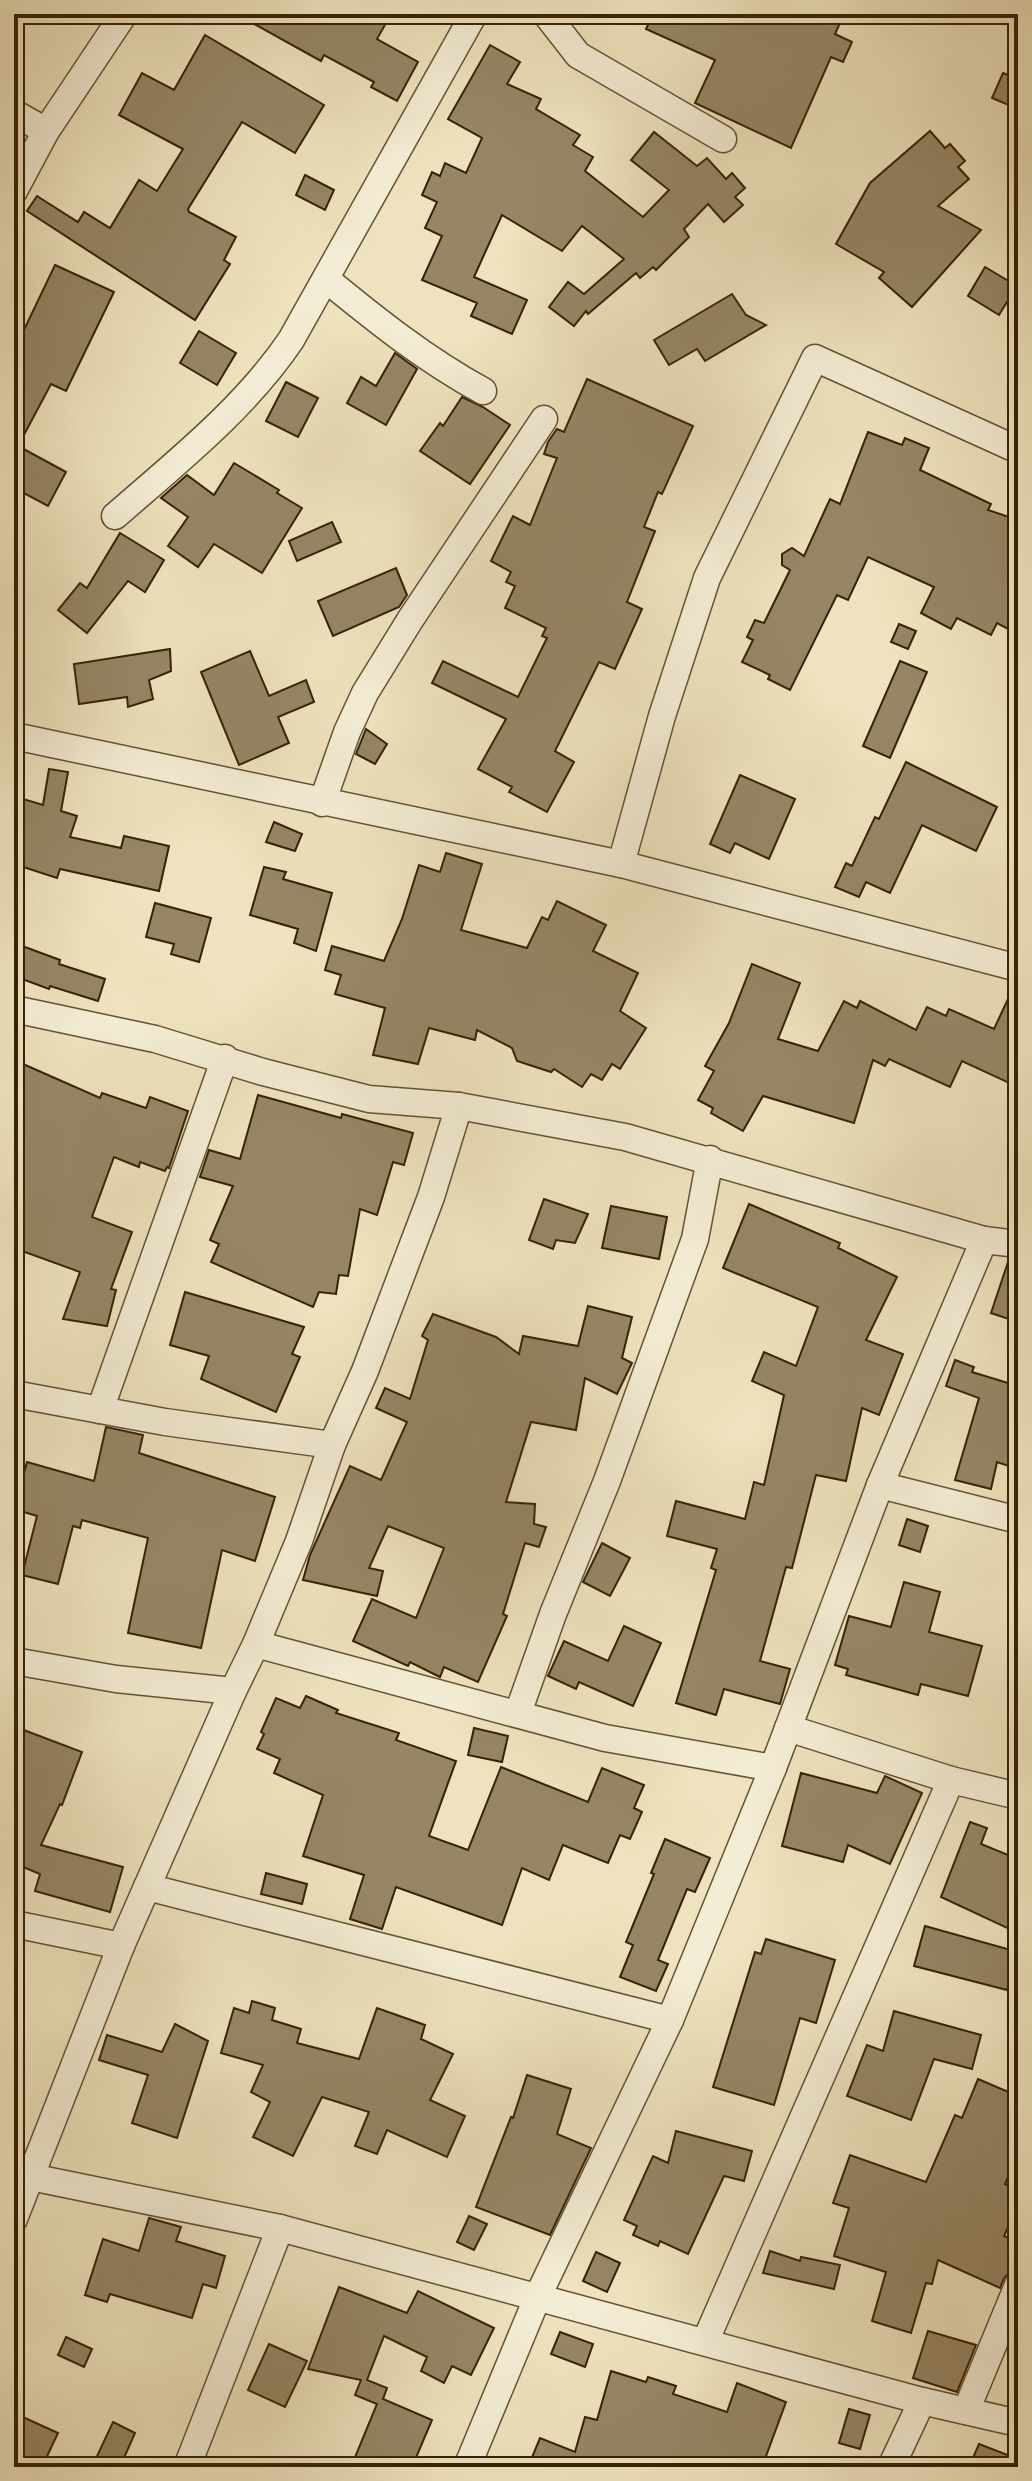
<svg xmlns="http://www.w3.org/2000/svg" width="1032" height="2481" font-family="'IM FELL Double Pica',serif">
<rect width="100%" height="100%" fill="#eee3be"/>
<filter id="stains"><feTurbulence type="fractalNoise" baseFrequency=".0025" numOctaves="4"/><feColorMatrix values="0 0 0 0 .2 0 0 0 0 .09 0 0 0 0 .02 0 0 0 .5 -.17"/></filter>
<radialGradient id="worn" r=".72"><stop offset=".6" stop-color="#630" stop-opacity="0"/><stop offset="1" stop-color="#630" stop-opacity=".3"/></radialGradient>
<g fill="#968666" stroke="#362207" stroke-width="2">
<path d="M236,14H391L377,39L418,62L397,101L371,87L374,82L324,55L321,61Z"/>
<path d="M653,14H844L835,34L852,42L843,62L831,57L791,148L695,103L715,60L646,29Z"/>
<path d="M205,35L324,105L295,153L242,122L188,209L189,212L236,237L224,260L230,264L195,320L27,211L37,196L78,222L84,212L110,228L139,180L157,191L183,149L119,115L142,73L174,90Z"/>
<path d="M490,45L520,62L507,84L541,99L536,109L580,135L573,145L593,157L585,171L643,217L669,190L631,160L654,132L697,166L707,158L726,179L732,173L745,188L735,197L743,205L724,222L708,204L684,229L689,237L656,270L653,267L640,278L636,273L588,314L586,311L574,326L549,307L568,282L584,294L624,259L582,226L562,251L502,215L474,277L527,300L512,334L471,316L477,303L422,280L442,236L425,228L437,202L422,195L432,172L440,176L445,163L466,173L482,138L448,119Z"/>
<path d="M1003,73L1018,79V109L992,98Z"/>
<path d="M930,131L945,148L950,144L965,161L958,167L969,179L938,206L981,230L912,307L879,278L884,272L836,244L870,183Z"/>
<path d="M305,175L334,190L325,210L296,195Z"/>
<path d="M55,265L114,292L66,391L51,384L18,446L66,472L48,506L14,488V343L19,332L22,334Z"/>
<path d="M985,267L1017,286L999,315L968,296Z"/>
<path d="M732,294L746,315L766,325L705,361L697,349L669,365L654,340Z"/>
<path d="M199,331L236,353L217,385L180,363Z"/>
<path d="M395,353L417,369L386,425L347,403L361,377L376,386Z"/>
<path d="M587,379L693,426L662,494L658,492L644,527L655,531L627,602L642,609L615,669L599,662L555,751L574,762L547,812L509,792L512,787L478,769L506,719L432,683L443,661L518,697L547,638L542,636L546,628L505,608L515,586L506,582L511,572L491,561L513,516L530,525L557,458L544,454L548,442L557,429L564,432Z"/>
<path d="M286,382L318,398L298,437L266,421Z"/>
<path d="M462,397L483,407L510,425L470,484L420,451L440,423L443,426Z"/>
<path d="M868,432L902,445L905,438L929,448L920,470L991,504L988,510L1018,520V634L997,623L991,635L957,618L951,629L921,613L934,587L868,557L848,600L837,595L790,690L768,679L770,675L742,662L753,640L747,637L755,620L764,623L790,570L782,565V554L792,548L804,556L830,499L840,504Z"/>
<path d="M234,463L279,490L277,493L302,508L262,573L214,544L198,567L168,546L188,517L161,498L187,475L214,495Z"/>
<path d="M332,522L341,542L297,561L289,541Z"/>
<path d="M120,533L164,560L145,592L128,581L87,633L58,610L80,583L87,588Z"/>
<path d="M396,568L407,595L399,607L333,636L318,601Z"/>
<path d="M899,624L916,631L908,649L891,642Z"/>
<path d="M170,649L171,671L149,680L153,699L128,707L127,697L79,704L74,664Z"/>
<path d="M250,651L269,696L306,680L314,702L278,717L289,743L239,765L201,672Z"/>
<path d="M900,661L927,672L890,758L863,746Z"/>
<path d="M366,729L387,744L375,764L356,754Z"/>
<path d="M906,762L997,807L976,851L922,825L890,893L866,882L859,897L835,887L846,863L852,866L875,817L879,819Z"/>
<path d="M49,769L68,772L61,811L77,816L70,837L121,848L124,836L169,846L159,891L60,869L57,878L14,864V799L20,801V798L43,805Z"/>
<path d="M740,775L795,799L769,859L735,843L730,853L710,844Z"/>
<path d="M274,822L302,834L295,851L266,842Z"/>
<path d="M446,853L482,864L461,930L527,948L542,917L548,920L557,901L606,925L593,951L638,973L620,1011L646,1028L620,1069L612,1064L602,1080L591,1074L582,1087L554,1069L551,1072L517,1061L512,1048L477,1030L475,1040L429,1028L418,1064L373,1055L385,1008L335,994L341,975L325,970L332,946L384,961L402,919L419,865L440,872Z"/>
<path d="M264,867L286,872L283,879L332,893L316,951L294,943L298,929L250,915Z"/>
<path d="M155,903L211,918L199,962L171,954L174,944L146,937Z"/>
<path d="M14,943L60,960L59,964L105,979L98,1001L50,986L49,989L14,976Z"/>
<path d="M752,964L800,983L778,1039L818,1051L844,1001L857,1008L860,1001L916,1030L927,1007L946,1016L949,1009L994,1029L1015,984H1018V1087L962,1061L950,1087L889,1059L885,1066L873,1060L854,1123L763,1096L743,1131L711,1113L713,1108L698,1100L714,1071L705,1066L729,1023Z"/>
<path d="M23,1064L100,1098L102,1093L146,1108L150,1097L188,1111L169,1168L167,1167L165,1171L140,1162L139,1167L114,1157L92,1217L132,1232L111,1289L116,1290L107,1326L63,1319L80,1272L14,1248V1084Z"/>
<path d="M258,1095L341,1118L342,1114L413,1133L404,1165L393,1162L377,1215L360,1209L348,1276L339,1275L336,1294L319,1292L313,1307L211,1262L219,1244L210,1240L233,1186L200,1177L209,1150L240,1159Z"/>
<path d="M544,1199L588,1214L575,1243L556,1240L553,1249L529,1240Z"/>
<path d="M749,1204L840,1243L838,1248L897,1277L866,1340L903,1354L879,1415L862,1408L846,1481L816,1475L792,1568L786,1567L760,1661L790,1669L780,1704L724,1689L716,1715L676,1703L716,1570L711,1568L717,1549L667,1536L676,1501L745,1519L754,1482L764,1485L784,1395L752,1381L764,1352L796,1366L818,1307L723,1268Z"/>
<path d="M611,1206L667,1217L659,1259L602,1248Z"/>
<path d="M1009,1259L1018,1260V1322L991,1313Z"/>
<path d="M185,1292L304,1327L292,1354L300,1357L276,1412L201,1379L209,1356L170,1345Z"/>
<path d="M588,1306L632,1317L622,1358L632,1363L617,1394L585,1378L576,1430L531,1422L506,1502L535,1504L534,1524L546,1527L539,1547L525,1543L503,1614L507,1616L478,1682L444,1667L440,1677L410,1662L408,1666L353,1641L372,1599L416,1618L444,1548L388,1526L369,1568L383,1571L377,1596L303,1580L310,1555L350,1466L381,1480L407,1422L376,1408L385,1388L410,1399L428,1340L422,1336L433,1314L496,1337L519,1354L523,1336L578,1346Z"/>
<path d="M955,1360L974,1367L972,1372L1018,1386V1469L997,1462L991,1489L955,1480L979,1398L946,1386Z"/>
<path d="M106,1427L143,1435L139,1453L275,1497L255,1561L222,1550L201,1648L128,1633L148,1538L82,1520L80,1528L73,1526L58,1584L22,1575L37,1516L14,1509L27,1462L94,1481Z"/>
<path d="M907,1519L928,1526L920,1552L899,1545Z"/>
<path d="M602,1543L630,1558L610,1596L583,1582Z"/>
<path d="M904,1582L940,1592L929,1632L982,1646L968,1696L921,1684L918,1695L846,1675L848,1669L835,1665L849,1616L891,1627Z"/>
<path d="M624,1626L661,1643L633,1706L579,1682L576,1689L548,1676L564,1641L608,1661Z"/>
<path d="M306,1696L338,1710L336,1713L399,1733L396,1740L456,1761L429,1836L468,1850L501,1767L588,1802L602,1768L644,1785L634,1808L642,1812L630,1839L620,1835L608,1863L563,1845L549,1880L522,1868L502,1925L396,1887L382,1929L350,1919L364,1875L303,1856L323,1795L274,1773L280,1759L257,1749L264,1734L261,1732L276,1698L300,1708Z"/>
<path d="M474,1728L508,1736L502,1762L468,1755Z"/>
<path d="M21,1729L82,1752L62,1805L60,1804L41,1845L123,1867L110,1912L35,1891L40,1874L14,1863V1748Z"/>
<path d="M801,1773L877,1793L885,1776L922,1793L890,1864L848,1845L843,1862L782,1846Z"/>
<path d="M970,1822L987,1828L981,1844L1018,1859V1933L941,1897Z"/>
<path d="M665,1839L710,1858L695,1892L687,1889L658,1960L668,1964L656,1991L620,1977L633,1945L626,1942L654,1874L651,1873Z"/>
<path d="M266,1873L307,1884L302,1904L261,1894Z"/>
<path d="M925,1926L1018,1952L1007,1990L914,1966Z"/>
<path d="M766,1939L835,1960L816,2023L800,2018L774,2105L713,2087L755,1952L761,1954Z"/>
<path d="M252,2001L275,2008L272,2020L301,2029L297,2043L359,2059L377,2008L425,2025L421,2039L453,2054L430,2100L465,2116L447,2157L387,2130L377,2154L355,2146L369,2112L322,2097L293,2156L253,2137L270,2102L251,2092L263,2065L221,2053L234,2008L249,2013Z"/>
<path d="M894,2011L981,2035L972,2069L934,2059L911,2120L847,2096L867,2045L883,2051Z"/>
<path d="M175,2024L208,2041L177,2138L132,2123L148,2075L99,2060L107,2035L162,2052Z"/>
<path d="M527,2075L571,2089L557,2134L591,2148L550,2235L476,2207L511,2117L513,2118Z"/>
<path d="M978,2079L1018,2096V2154L1005,2184L1018,2190V2206L1004,2236L1018,2242L1008,2269L1012,2270L1004,2278L1000,2288L938,2260L932,2284L926,2283L911,2333L872,2321L886,2272L834,2256L849,2208L833,2203L850,2155L926,2182L955,2115L962,2118Z"/>
<path d="M676,2131L752,2151L744,2181L724,2176L688,2254L660,2241L658,2246L633,2235L637,2226L624,2220L653,2156L668,2163Z"/>
<path d="M469,2216L487,2224L474,2250L457,2242Z"/>
<path d="M149,2218L181,2227L176,2241L225,2256L216,2288L203,2284L192,2318L110,2294L107,2302L85,2295L103,2239L139,2251Z"/>
<path d="M770,2251L800,2261L801,2257L840,2265L834,2289L763,2273Z"/>
<path d="M596,2252L620,2263L607,2292L583,2281Z"/>
<path d="M339,2287L407,2313L418,2291L494,2328L471,2375L452,2366L444,2383L421,2371L427,2357L384,2336L367,2380L387,2388L383,2399L432,2420L412,2467H351L377,2404L355,2395L361,2380L308,2369Z"/>
<path d="M928,2331L976,2345L957,2392L913,2378Z"/>
<path d="M560,2332L593,2344L585,2367L551,2354Z"/>
<path d="M66,2337L92,2349L84,2367L58,2355Z"/>
<path d="M269,2344L307,2361L285,2407L248,2390Z"/>
<path d="M611,2371L646,2382L648,2377L676,2386L673,2394L727,2412L737,2383L786,2402L762,2467H528L540,2438L575,2452L585,2417L597,2420Z"/>
<path d="M849,2409L870,2415L860,2449L839,2443Z"/>
<path d="M14,2413L58,2433L42,2467H14Z"/>
<path d="M113,2422L135,2433L120,2467H92Z"/>
<path d="M979,2444L1018,2459V2467H969Z"/>
</g>
<g fill="none" stroke-linecap="round" stroke-linejoin="round">
<g stroke="#645235" stroke-width="29">
<g id="street">
<path d="M546,14L578,55L723,139"/>
<path d="M14,113L46,131"/>
<path d="M14,191L46,131L124,14"/>
<path d="M326,279C376,320 426,360 483,391"/>
<path d="M115,516C177,462 245,408 291,340L474,14"/>
<path d="M14,736L621,864L1018,968"/>
<path d="M322,803L347,732L365,693L410,620L544,419"/>
<path d="M621,864L662,716L707,578L815,358L1018,450"/>
<path d="M14,1009L155,1039L263,1072L369,1099L459,1106L625,1137L984,1240L1018,1244"/>
<path d="M14,1394L165,1422L332,1445"/>
<path d="M100,1410L225,1058"/>
<path d="M880,1485L1018,1520"/>
<path d="M256,1644L605,1738L773,1768"/>
<path d="M14,1661L116,1679L233,1691"/>
<path d="M518,1713L553,1614L607,1481L695,1239L710,1159"/>
<path d="M788,1728L951,1780L1018,1796"/>
<path d="M147,1887L670,2020"/>
<path d="M14,1924L121,1946"/>
<path d="M16,2174L280,2228L922,2401L1018,2423"/>
<path d="M14,2219L121,1946L233,1691L256,1644L299,1541L332,1445L365,1371L431,1197L459,1106"/>
<path d="M705,2342L951,1780"/>
<path d="M966,2411L1018,2285"/>
<path d="M187,2467L280,2228"/>
<path d="M467,2467L538,2296L670,2020L773,1768L880,1485L984,1240"/>
<path d="M891,2467L922,2401"/>
</g>
</g>
<use href="#street" stroke="#f4edd5" stroke-width="26"/>
</g>
<rect width="1032" height="2481" fill="none" stroke="#eee3be" stroke-width="48"/>
<rect x="16" y="16" width="1000" height="2449" fill="none" stroke="#362207" stroke-width="4"/>
<rect x="24" y="24" width="984" height="2433" fill="none" stroke="#362207" stroke-width="2"/>
<rect width="100%" height="100%" filter="url(#stains)"/>
<rect width="100%" height="100%" fill="url(#worn)"/>
</svg>
